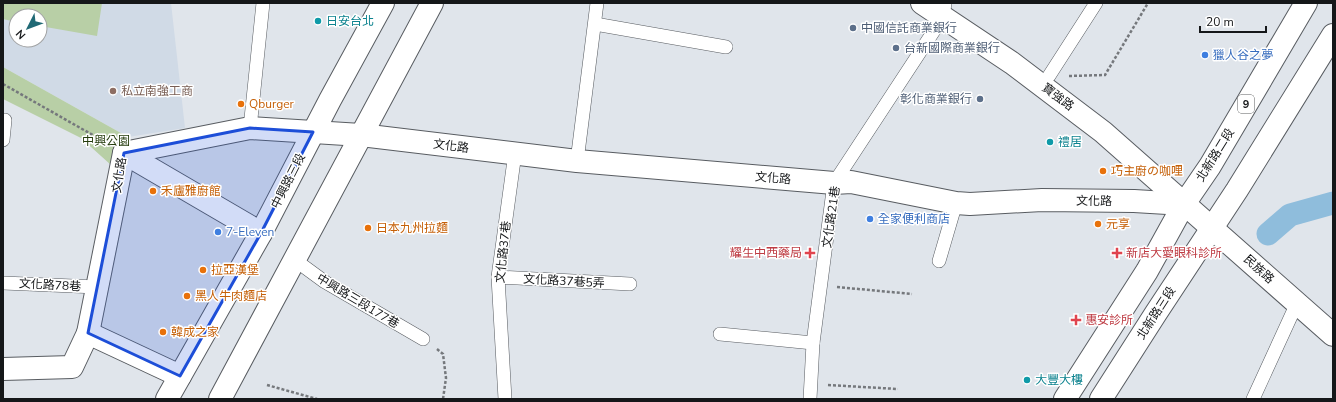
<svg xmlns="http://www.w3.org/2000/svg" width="1336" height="402" font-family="'Nunito Sans','Noto Sans TC','Noto Sans JP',sans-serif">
<rect width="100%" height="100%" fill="#e0e5eb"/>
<path fill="#d0dae6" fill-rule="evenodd" d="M3,3H171L185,128L128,137L3,67ZM16,16H40V40H16Z"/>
<g fill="#b8cfa6">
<path d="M3,3H102L97,36L40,26V16H16V22L3,19Z"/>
<path d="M3,67L128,137L111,165L81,138L3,99Z"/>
</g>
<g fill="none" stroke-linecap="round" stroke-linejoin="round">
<path stroke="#8fbddc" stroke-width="23" d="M1268,234L1290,215L1333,203"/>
<g stroke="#585c61" stroke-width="14">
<g id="service">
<path d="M595,24L726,47"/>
<path d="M1049,76L1096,3"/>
<path d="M250,128L263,3"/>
<path d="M3,140L5,120"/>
<path d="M577,161L597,3"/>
<path d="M295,260L325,282L423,339"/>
<path d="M939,261L956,203"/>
<path d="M498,277L630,284"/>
<path d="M3,283L97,287"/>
<path d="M720,334L813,343"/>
<path d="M505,399L498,277L515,153"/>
<path d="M810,399L813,343L834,183L943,17L945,3"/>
<path d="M1253,399L1297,303"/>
</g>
</g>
<g stroke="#585c61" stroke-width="24">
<g id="minor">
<path d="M261,233L124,153L250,128L361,135L577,161L834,183L851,182L956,203L970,204L1042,200L1134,201L1184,204"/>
<path d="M88,333L124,153"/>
<path d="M3,369L72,367L88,333L180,376"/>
</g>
</g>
<g stroke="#585c61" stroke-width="24">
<g id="tertiary">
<path d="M922,3L1012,63L1103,132L1333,335"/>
<path d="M167,399L261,233L330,100L383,3"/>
<path d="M220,399L432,3"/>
</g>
</g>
<g stroke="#585c61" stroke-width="24">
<g id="primary">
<path d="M1065,399L1147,271L1184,204L1210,166L1306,3"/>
<path d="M1101,399L1156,313L1237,190L1333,35"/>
</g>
</g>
<g stroke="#75787c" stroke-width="2.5" stroke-dasharray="3 2" stroke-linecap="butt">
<path d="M1069,76L1105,75L1148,3"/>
<path d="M3,84L105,142"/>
<path d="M837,287L912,294"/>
<path d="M437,349L443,354L446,378L443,399"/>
<path d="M267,385L317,399"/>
<path d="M828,385L898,389"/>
</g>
<use href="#service" stroke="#fff" stroke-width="13"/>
<use href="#minor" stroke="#fff" stroke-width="22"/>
<use href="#tertiary" stroke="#fff" stroke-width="22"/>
<use href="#primary" stroke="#fff" stroke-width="22"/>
</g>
<path fill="#1d4ed8" fill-opacity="0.2" stroke="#1d4ed8" stroke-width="3" stroke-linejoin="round" d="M250,128L313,132L261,233L180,376L88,333L124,153Z"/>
<g fill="#0f9aa8" stroke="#fff" stroke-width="1.5">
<circle cx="318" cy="21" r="4"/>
<circle cx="1050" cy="142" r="4"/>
<circle cx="1027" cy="380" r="4"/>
</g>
<g fill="#5c6f8a" stroke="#fff" stroke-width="1.5">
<circle cx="853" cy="28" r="4"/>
<circle cx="896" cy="48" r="4"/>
<circle cx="980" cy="99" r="4"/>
</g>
<g fill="#3f7fe0" stroke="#fff" stroke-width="1.5">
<circle cx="1205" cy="55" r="4"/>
<circle cx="870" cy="219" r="4"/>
<circle cx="218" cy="232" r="4"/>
</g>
<circle fill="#8d6e63" stroke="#fff" stroke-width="1.5" cx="113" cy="91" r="4"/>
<g fill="#e8710a" stroke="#fff" stroke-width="1.5">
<circle cx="241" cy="104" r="4"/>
<circle cx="1103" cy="171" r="4"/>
<circle cx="153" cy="191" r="4"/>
<circle cx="1098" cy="224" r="4"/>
<circle cx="368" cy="228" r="4"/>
<circle cx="203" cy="270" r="4"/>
<circle cx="187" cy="296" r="4"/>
<circle cx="163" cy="332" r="4"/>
</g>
<g fill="#e0444e" stroke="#fff" stroke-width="1.5">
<path d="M808 247h4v4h4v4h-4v4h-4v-4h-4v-4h4z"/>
<path d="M1115 247h4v4h4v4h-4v4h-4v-4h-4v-4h4z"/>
<path d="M1074 314h4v4h4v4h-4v4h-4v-4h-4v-4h4z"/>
</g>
<g text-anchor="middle" stroke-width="3" stroke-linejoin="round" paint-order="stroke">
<rect fill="#fff" stroke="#5b5d5e" stroke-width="1" x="1238" y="95" width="16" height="18" rx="3"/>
<g font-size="11" font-weight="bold" fill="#151719">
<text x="1246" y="108">9</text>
</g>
<g font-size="12" fill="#0d838f" stroke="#fff" text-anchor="start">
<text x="326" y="25">日安台北</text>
<text x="1058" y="146">禮居</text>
<text x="1035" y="384">大豐大樓</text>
</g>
<g font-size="12" fill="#4e5e75" stroke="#fff" text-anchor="start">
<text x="861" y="32">中國信託商業銀行</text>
<text x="904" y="52">台新國際商業銀行</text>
<text x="972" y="103" text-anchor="end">彰化商業銀行</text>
</g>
<g font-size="12" fill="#366cbe" stroke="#fff" text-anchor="start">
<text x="1213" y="59">獵人谷之夢</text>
<text x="878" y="223">全家便利商店</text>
<text x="226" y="236">7-Eleven</text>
</g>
<g font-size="12" fill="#785e54" stroke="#fff" text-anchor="start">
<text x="121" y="95">私立南強工商</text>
</g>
<g font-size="12" fill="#151719" stroke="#fff">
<text transform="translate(1058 97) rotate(37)" y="4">寶強路</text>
<text transform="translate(451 146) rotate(7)" y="4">文化路</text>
<text transform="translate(1215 155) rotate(-58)" y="4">北新路二段</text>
<text transform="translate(119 175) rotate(-81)" y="4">文化路</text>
<text transform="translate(773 178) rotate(5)" y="4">文化路</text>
<text transform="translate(288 181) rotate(-63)" y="4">中興路三段</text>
<text transform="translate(1094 201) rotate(1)" y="4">文化路</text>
<text transform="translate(831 217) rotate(-82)" y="4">文化路21巷</text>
<text transform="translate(503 252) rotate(-84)" y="4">文化路37巷</text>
<text transform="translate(1259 269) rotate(42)" y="4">民族路</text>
<text transform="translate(564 281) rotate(3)" y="4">文化路37巷5弄</text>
<text transform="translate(50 285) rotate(3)" y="4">文化路78巷</text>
<text transform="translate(358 301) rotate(31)" y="4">中興路三段177巷</text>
<text transform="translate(1156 313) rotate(-57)" y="4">北新路三段</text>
</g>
<g font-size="12" fill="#c56008" stroke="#fff" text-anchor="start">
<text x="249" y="108">Qburger</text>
<text x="1111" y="175">巧主廚の咖哩</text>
<text x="161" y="195">禾廬雅廚館</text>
<text x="1106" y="228">元享</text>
<text x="376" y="232">日本九州拉麵</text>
<text x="211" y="274">拉亞漢堡</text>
<text x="195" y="300">黑人牛肉麵店</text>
<text x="171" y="336">韓成之家</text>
</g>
<g font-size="12" fill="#243c0c" stroke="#fff">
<text x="106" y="145">中興公園</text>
</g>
<g font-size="12" fill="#be3a42" stroke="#fff" text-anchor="start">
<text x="802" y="257" text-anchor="end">耀生中西藥局</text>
<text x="1126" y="257">新店大愛眼科診所</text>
<text x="1085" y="324">惠安診所</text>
</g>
</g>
<rect width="1336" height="402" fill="none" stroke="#151719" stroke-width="8"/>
<g transform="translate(28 28) rotate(228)"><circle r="19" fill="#ffffff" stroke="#a1a2a3"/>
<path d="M0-3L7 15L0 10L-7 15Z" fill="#206975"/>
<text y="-6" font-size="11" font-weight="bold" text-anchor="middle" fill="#151719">N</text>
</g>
<path d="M1200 26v6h66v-6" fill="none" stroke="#151719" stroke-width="2"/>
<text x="1206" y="26" font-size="12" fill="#151719" stroke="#ffffff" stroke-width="3" paint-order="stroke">20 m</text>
</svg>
